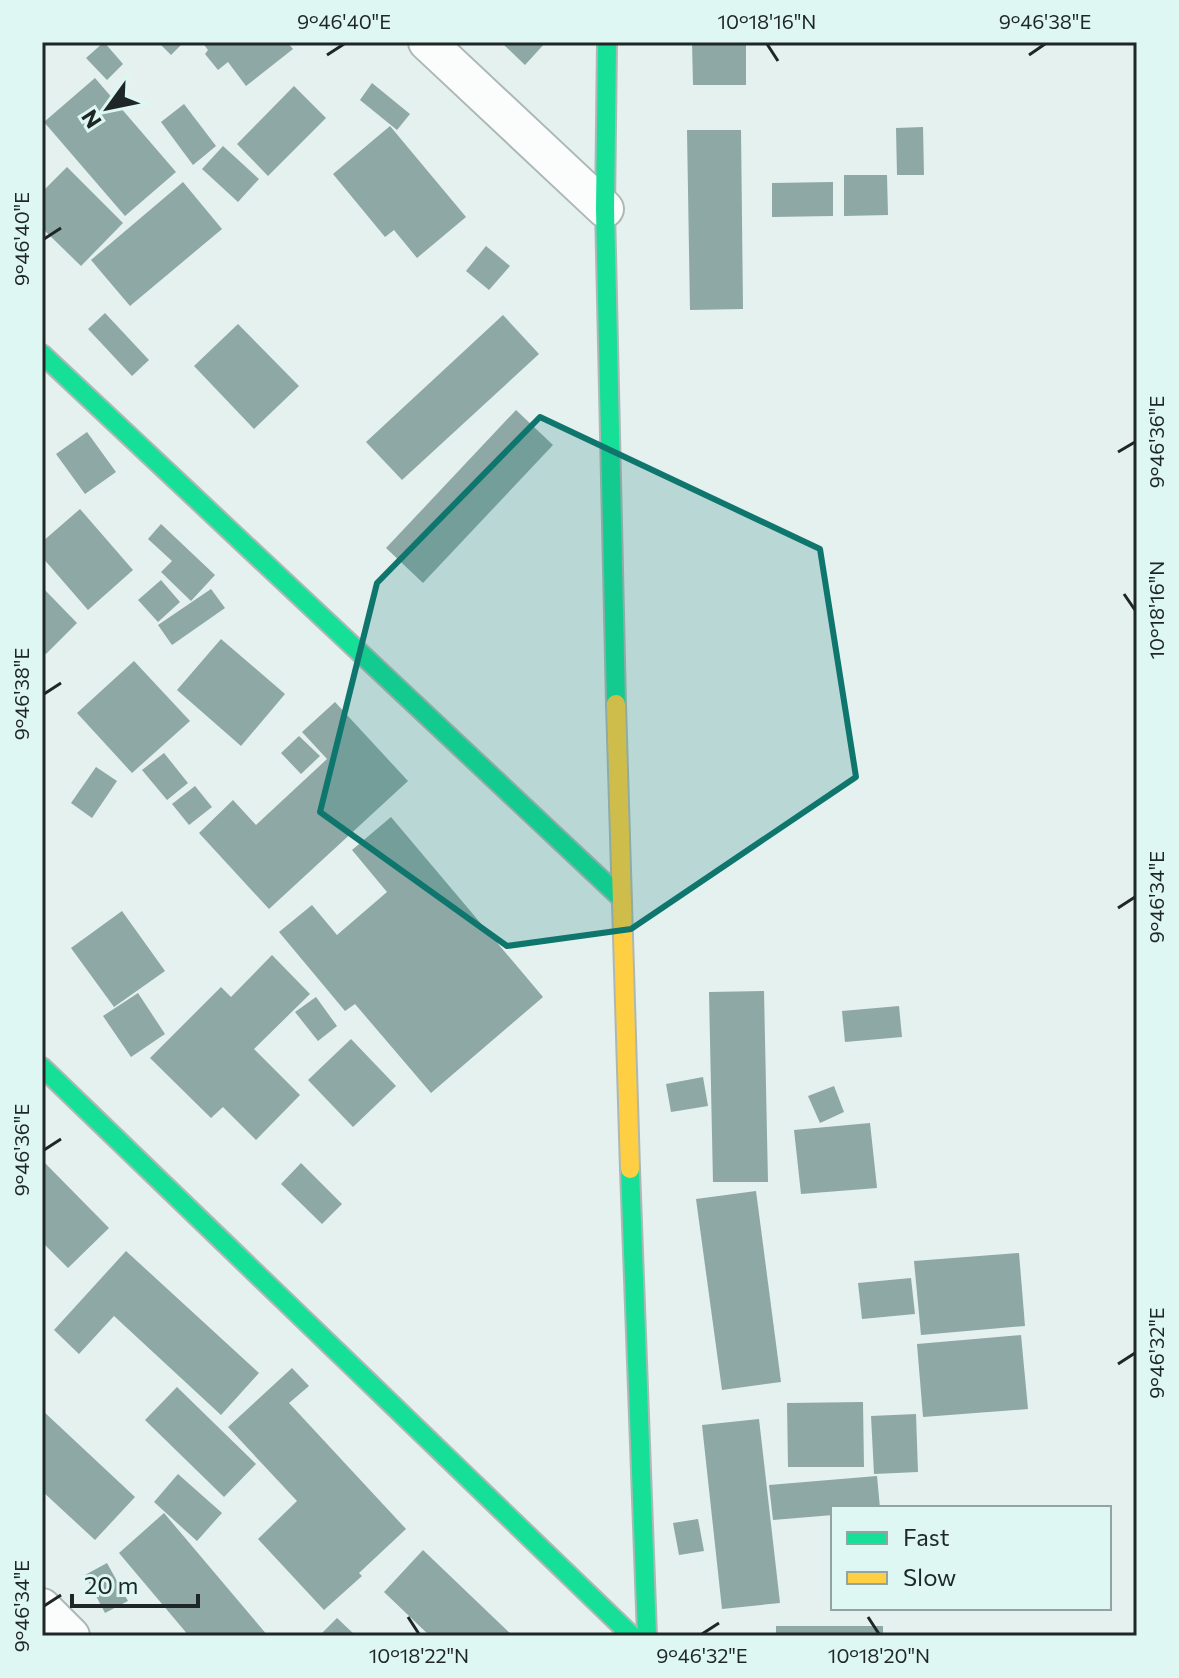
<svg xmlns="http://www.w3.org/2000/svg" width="1179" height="1678" font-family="Commissioner,sans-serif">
<rect width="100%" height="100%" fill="#e4f1ef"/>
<g fill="#8ea8a6">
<path d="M104,42L123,64L107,80L86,58Z"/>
<path d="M158,42H184L171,55Z"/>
<path d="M202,42H287L293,49L246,86L228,62L218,70L205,54L208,50Z"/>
<path d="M501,42H546L525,65Z"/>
<path d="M692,42H746V85H693Z"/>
<path d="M95,78L176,172L125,216L44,122Z"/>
<path d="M372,83L410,114L397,130L360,100Z"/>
<path d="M294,86L326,118L268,176L237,144Z"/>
<path d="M184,104L216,146L193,165L161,122Z"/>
<path d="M390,126L466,217L417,258L394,230L385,237L333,174Z"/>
<path d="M923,127L924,175H897L896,128Z"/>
<path d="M687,130H741L743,309L690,310Z"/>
<path d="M223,146L259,179L238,202L202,169Z"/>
<path d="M67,167L123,223L81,266L42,228V192Z"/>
<path d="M844,175H887L888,215L844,216Z"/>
<path d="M183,182L222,229L130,306L91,260Z"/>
<path d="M833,182V216L772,217V183Z"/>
<path d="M486,246L510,266L489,290L466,271Z"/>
<path d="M105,313L149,360L132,376L88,329Z"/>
<path d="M503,315L539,354L402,480L366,442Z"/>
<path d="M238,324L299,386L254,429L194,366Z"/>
<path d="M516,410L553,445L423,583L386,548Z"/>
<path d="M87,432L116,472L85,494L56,454Z"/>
<path d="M80,509L133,570L88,610L42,557V542Z"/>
<path d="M161,524L215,575L191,601L161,572L172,561L148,539Z"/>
<path d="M161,580L180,602L158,622L138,600Z"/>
<path d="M42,587L77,623L46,654L42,650Z"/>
<path d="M211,589L225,608L172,645L158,625Z"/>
<path d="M221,639L285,694L241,746L177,690Z"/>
<path d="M134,661L190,721L132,773L77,713Z"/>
<path d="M335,702L408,781L269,909L199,833L233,800L256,825L327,759L302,732Z"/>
<path d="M299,736L320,756L301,774L281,753Z"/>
<path d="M164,753L188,783L167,800L142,770Z"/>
<path d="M96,767L117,781L92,818L71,803Z"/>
<path d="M195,786L212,807L189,825L172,804Z"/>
<path d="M391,817L543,997L431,1093L355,1004L345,1011L279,932L312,905L337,935L387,892L352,850Z"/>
<path d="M122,911L165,971L114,1007L71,948Z"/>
<path d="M272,955L310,994L254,1049L300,1095L256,1140L223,1107L211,1118L150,1058L221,987L231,997Z"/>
<path d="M764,991L768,1182H713L709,992Z"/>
<path d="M138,993L165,1034L131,1057L103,1016Z"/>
<path d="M316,997L337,1026L318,1041L295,1012Z"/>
<path d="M899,1006L902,1037L845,1042L842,1011Z"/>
<path d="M351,1039L396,1086L353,1127L308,1080Z"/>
<path d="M703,1077L708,1106L671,1112L666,1084Z"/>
<path d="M834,1086L844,1112L820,1123L808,1096Z"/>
<path d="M870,1123L877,1188L801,1194L794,1130Z"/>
<path d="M42,1160L109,1228L68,1268L42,1242Z"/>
<path d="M301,1163L342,1204L322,1224L281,1184Z"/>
<path d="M756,1191L781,1382L722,1390L696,1199Z"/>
<path d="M126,1251L259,1373L221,1415L114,1316L79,1354L54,1330Z"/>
<path d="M1019,1253L1025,1326L921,1335L914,1261Z"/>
<path d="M911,1278L915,1314L862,1319L858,1283Z"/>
<path d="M1021,1335L1028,1409L923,1417L917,1344Z"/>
<path d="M292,1368L309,1386L289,1403L406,1529L359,1573L362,1576L324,1610L258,1539L297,1501L228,1427Z"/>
<path d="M177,1387L256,1464L224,1497L145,1420Z"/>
<path d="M863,1402L864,1467H788L787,1403Z"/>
<path d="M42,1410L135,1497L95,1540L42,1491Z"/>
<path d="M916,1414L918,1472L874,1474L871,1416Z"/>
<path d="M759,1419L780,1603L722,1609L702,1425Z"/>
<path d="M178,1474L222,1513L197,1541L154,1502Z"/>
<path d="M877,1476L880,1508H833V1515L773,1520L769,1485Z"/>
<path d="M164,1513L268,1636H189L119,1553Z"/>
<path d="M698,1519L704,1551L679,1555L673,1523Z"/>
<path d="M423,1550L513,1636H430L384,1592Z"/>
<path d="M107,1563L128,1601L105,1613L85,1575Z"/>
<path d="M337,1618L356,1636H319Z"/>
<rect x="776" y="1626" width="107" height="10"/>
</g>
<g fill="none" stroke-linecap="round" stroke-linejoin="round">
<g stroke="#adb8b6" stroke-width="40">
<g id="street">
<path d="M427,42L605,209"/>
<path d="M42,1607L71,1636"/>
</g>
</g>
<g stroke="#adb8b6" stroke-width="22">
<g id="fast">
<path d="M607,42L605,209L616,704"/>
<path d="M42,354L620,897"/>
<path d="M42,1067L632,1636"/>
<path d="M630,1169L647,1636"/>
</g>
</g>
<g stroke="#adb8b6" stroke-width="22">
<path id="slow" d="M616,704L630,1169"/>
</g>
<use href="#street" stroke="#fbfdfd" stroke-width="36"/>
<use href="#fast" stroke="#16e098" stroke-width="18"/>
<use href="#slow" stroke="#ffcf43" stroke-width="18"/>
</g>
<path fill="#0f766e" fill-opacity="0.2" stroke="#0f766e" stroke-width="6" stroke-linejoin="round" d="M540,417L820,549L856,777L631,929L507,946L320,812L377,583Z"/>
<path fill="none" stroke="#1e2726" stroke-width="3" d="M767,44L778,61M327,55L344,44M1029,55L1045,44M44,239L61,228M1118,452L1135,442M1124,594L1135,610M44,694L61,683M1118,908L1135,897M44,1150L61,1139M1118,1364L1135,1353M44,1606L61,1595M408,1617L419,1634M868,1617L879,1634M702,1634L719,1623"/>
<rect width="1179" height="1678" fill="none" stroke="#def7f3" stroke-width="88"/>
<rect x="831" y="1506" width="280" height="104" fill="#def7f3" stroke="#91a4a1" stroke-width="2"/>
<rect x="847" y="1532" width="40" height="12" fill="#16e098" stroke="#91a4a1" stroke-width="2"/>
<text x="903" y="1546" font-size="24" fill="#1e2726">Fast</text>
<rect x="847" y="1572" width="40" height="12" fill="#ffcf43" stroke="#91a4a1" stroke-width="2"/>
<text x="903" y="1586" font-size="24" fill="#1e2726">Slow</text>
<g transform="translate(108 108) rotate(237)" stroke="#def7f3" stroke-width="6" paint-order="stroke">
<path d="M0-6L14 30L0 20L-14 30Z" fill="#1e2726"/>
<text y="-12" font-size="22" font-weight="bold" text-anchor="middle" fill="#1e2726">N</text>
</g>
<path d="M72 1594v12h126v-12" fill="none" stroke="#1e2726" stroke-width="4"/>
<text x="84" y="1594" font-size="24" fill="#1e2726" stroke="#def7f3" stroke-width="6" paint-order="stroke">20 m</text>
<rect x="44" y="44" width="1091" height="1590" fill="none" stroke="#1e2726" stroke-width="3"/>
<g font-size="20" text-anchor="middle" fill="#1e2726">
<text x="344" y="29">9°46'40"E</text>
<text x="767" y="29">10°18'16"N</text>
<text x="1045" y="29">9°46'38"E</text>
<text transform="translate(22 239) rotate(-90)" y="7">9°46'40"E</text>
<text transform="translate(1157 442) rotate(-90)" y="7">9°46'36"E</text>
<text transform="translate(1157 610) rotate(-90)" y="7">10°18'16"N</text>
<text transform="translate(22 694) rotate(-90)" y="7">9°46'38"E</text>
<text transform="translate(1157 897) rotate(-90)" y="7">9°46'34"E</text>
<text transform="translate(22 1150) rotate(-90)" y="7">9°46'36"E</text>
<text transform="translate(1157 1353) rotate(-90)" y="7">9°46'32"E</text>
<text transform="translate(22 1606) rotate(-90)" y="7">9°46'34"E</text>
<text x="419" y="1663">10°18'22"N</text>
<text x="702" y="1663">9°46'32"E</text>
<text x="879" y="1663">10°18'20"N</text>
</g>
</svg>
